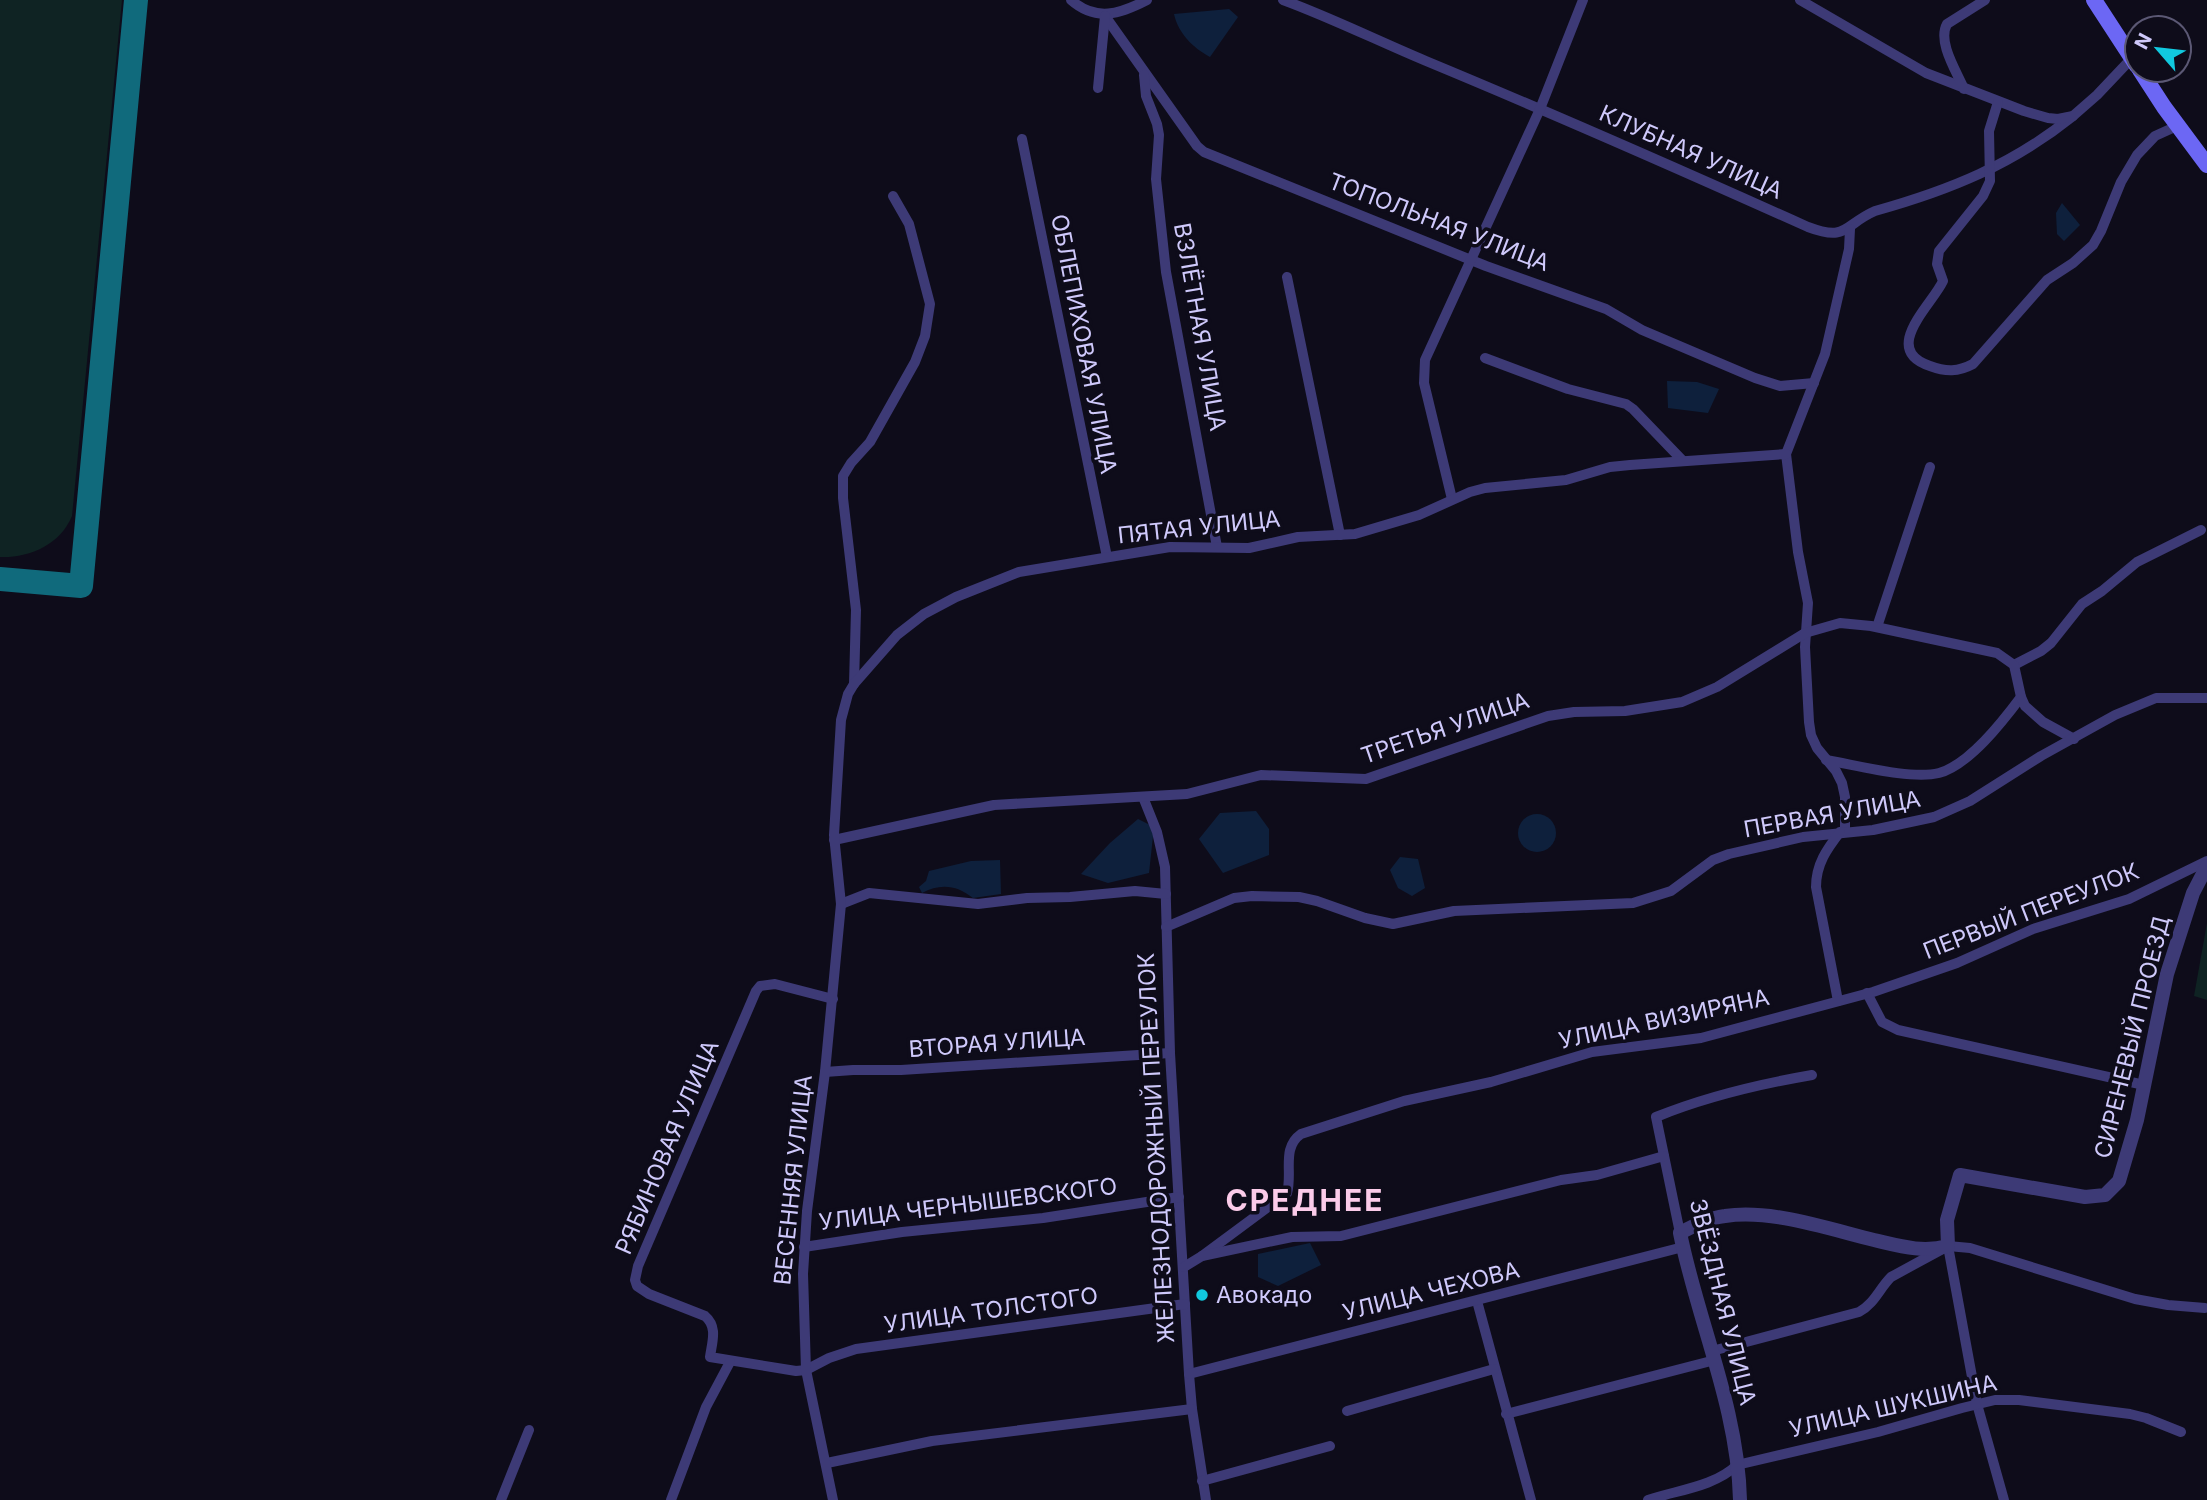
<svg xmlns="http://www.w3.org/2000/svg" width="2207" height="1500" font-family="Inter,sans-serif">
<rect width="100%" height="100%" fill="#0e0c1a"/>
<g fill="#0f2323">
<path d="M0,0H122L72,516C60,545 29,558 0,557Z"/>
<path d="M2207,923V1000L2194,996Z"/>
</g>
<g fill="#0e203c">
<path d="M1229,9L1238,17L1210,57C1193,48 1178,33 1174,14Z"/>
<path d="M2062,203L2080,225L2064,241L2057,234L2056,213Z"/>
<path d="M1667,381L1697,382L1719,389L1708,413L1668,408Z"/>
<path d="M1256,811L1269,829V855L1223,873L1199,839L1220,813Z"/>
<circle cx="1537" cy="833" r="19"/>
<path d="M1138,819L1154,827L1149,873L1108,883L1081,874L1110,843Z"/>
<path d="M1400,857L1418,859L1425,888L1412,896L1398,888L1390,870Z"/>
<path d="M1000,860L1001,894L973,898C957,885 940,883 922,893L919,887L926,881L929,871L971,861Z"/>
<path d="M1310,1243L1321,1265L1278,1286L1258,1277V1254Z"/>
</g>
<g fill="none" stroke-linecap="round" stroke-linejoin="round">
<path stroke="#106a7c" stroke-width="24" d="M0,579L81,586L136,0"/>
<g stroke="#3d3a76" stroke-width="10">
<path d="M1071,0C1096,22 1120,14 1147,0"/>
<path d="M1283,0C1332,18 1378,41 1426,61C1554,114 1681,170 1808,227C1848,242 1843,225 1875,211C1950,190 2012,165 2073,116"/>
<path d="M1800,0L1926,73L2024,111L2048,118L2058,119L2073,116L2097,95L2132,58"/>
<path d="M1105,16L1197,146L1204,152L1486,266L1606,309L1642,330L1755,378L1780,386L1814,383"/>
<path d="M1144,75L1146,96L1157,124L1159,135L1156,179L1166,272L1217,547"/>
<path d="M1098,88L1105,16"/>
<path d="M1964,89C1957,72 1937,42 1947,24L1985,0"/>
<path d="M1998,102L1989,131L1990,181L1983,196L1939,251L1937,264L1943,281C1932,305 1880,349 1930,366C1946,372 1958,372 1973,364L2047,280L2073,263L2093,245L2101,231L2121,182L2137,155L2155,136L2177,126"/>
<path d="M1022,139L1107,557"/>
<path d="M1287,277L1340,535"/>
<path d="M1485,358L1568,389L1626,404L1633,409L1683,461"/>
<path d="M1452,499L1424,383L1425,360L1540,109L1583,0"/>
<path d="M1877,627L1930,467"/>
<path d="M2014,665L2041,651L2051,643L2082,604L2102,591L2137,562L2201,530"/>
<path d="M854,684L856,610L843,498V476L851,463L870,442L915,362L925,336L930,304L909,224L893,196"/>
<path d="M1826,760C1856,765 1911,780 1939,773C1969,765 2003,721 2021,697"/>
<path d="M1143,797L1157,832L1165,867L1170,1053L1189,1374L1192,1409L1206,1500"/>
<path d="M1845,832V797L1842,783L1836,771L1817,748L1811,735L1809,722L1805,647L1808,603L1798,552L1786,454L1825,354L1849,249L1850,229"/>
<path d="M834,840L994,805L1187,794L1261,775L1366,779L1548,716L1574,712L1625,711L1682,702L1717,687L1805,633L1840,623L1871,626L1997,653L2014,665L2021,697L2025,706L2043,722L2074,739"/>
<path d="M841,904L869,893L978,904L1027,898L1070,897L1135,891L1166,894"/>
<path d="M1166,927L1234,898L1252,896L1299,897L1317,901L1365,918L1393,924L1454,911L1633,903L1671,891L1713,860L1729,854L1803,837L1873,830L1934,817L1970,801L2041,756L2115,715L2156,698H2207"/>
<path d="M1867,993L1882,1022L1898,1030L2144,1085"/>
<path d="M833,999L775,984L760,986L756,991L638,1266L635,1280L637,1286L649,1294L705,1316C718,1327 712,1342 710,1357L796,1371L806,1370L829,1358L856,1349L1185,1304"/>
<path d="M1838,1001L1816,887C1816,864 1827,849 1840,832"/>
<path d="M825,1072L853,1070H901L1170,1053"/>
<path d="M1680,1233L1656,1117C1705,1097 1760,1084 1812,1075"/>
<path d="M1948,1246L1977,1404L2004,1500"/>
<path d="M804,1247L902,1232L1043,1218L1179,1197"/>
<path d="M1202,1256L1287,1193C1293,1173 1281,1148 1301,1134L1404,1101L1491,1082L1592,1052L1701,1038L1873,992L1957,963L2033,929L2129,899L2207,861"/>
<path d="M1184,1267L1202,1256L1292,1237L1341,1236L1561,1180L1597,1175L1664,1156"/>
<path d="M1477,1301L1531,1500"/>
<path d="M1712,1351L1859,1312C1875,1303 1879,1289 1891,1277L1948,1246L1970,1248L2135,1299L2168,1305L2205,1308"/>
<path d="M1189,1374L1683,1247"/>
<path d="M1347,1411L1494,1369"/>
<path d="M1506,1414L1715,1360"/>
<path d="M827,1463L932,1441L1192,1409"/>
<path d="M1202,1481L1330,1446"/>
<path d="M501,1500L529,1430"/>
<path d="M671,1500L706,1407L730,1362"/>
<path d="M833,1500L806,1370L803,1274L807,1211L825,1072L841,904L834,835L841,720L848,694L854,684L897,635L924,614L956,597L1019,572L1170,547L1249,548L1298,537L1355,534L1419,515L1470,492L1485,488L1566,480L1610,467L1630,465L1786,454"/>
<path d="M1648,1500C1677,1490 1714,1487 1737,1465L1878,1432L1962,1408L1995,1400H2019L2130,1414L2146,1418L2181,1432"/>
</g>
<path stroke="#3d3a76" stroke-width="14" d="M1740,1500C1738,1408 1698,1322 1680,1233C1695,1225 1709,1218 1725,1216C1772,1209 1829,1229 1874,1240C1900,1246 1922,1253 1948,1246L1947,1220L1960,1175L2085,1197L2105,1195L2119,1181L2137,1120L2167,974L2193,893L2207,866"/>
<g stroke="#6c67f4" stroke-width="16">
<path d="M2094,0L2137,66"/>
<path d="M2140,70L2164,107L2207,165"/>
</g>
</g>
<circle fill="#11c9df" stroke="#0e0c1a" stroke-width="2.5" cx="1202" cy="1295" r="7"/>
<g text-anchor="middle" stroke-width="7" stroke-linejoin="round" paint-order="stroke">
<g font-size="23" fill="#cfc9fb" stroke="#0e0c1a">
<text transform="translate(1691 152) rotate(24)" y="8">КЛУБНАЯ УЛИЦА</text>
<text transform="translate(1439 222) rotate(21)" y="8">ТОПОЛЬНАЯ УЛИЦА</text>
<text transform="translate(1200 327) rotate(80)" y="8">ВЗЛЁТНАЯ УЛИЦА</text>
<text transform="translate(1084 344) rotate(79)" y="8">ОБЛЕПИХОВАЯ УЛИЦА</text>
<text transform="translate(1199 527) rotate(-6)" y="8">ПЯТАЯ УЛИЦА</text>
<text transform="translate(1445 728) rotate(-19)" y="8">ТРЕТЬЯ УЛИЦА</text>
<text transform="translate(1832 814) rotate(-10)" y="8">ПЕРВАЯ УЛИЦА</text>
<text transform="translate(2031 911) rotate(-21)" y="8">ПЕРВЫЙ ПЕРЕУЛОК</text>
<text transform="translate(1664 1019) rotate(-12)" y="8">УЛИЦА ВИЗИРЯНА</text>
<text transform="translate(2132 1037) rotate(-76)" y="8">СИРЕНЕВЫЙ ПРОЕЗД</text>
<text transform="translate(997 1043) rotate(-4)" y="8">ВТОРАЯ УЛИЦА</text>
<text transform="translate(667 1147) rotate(-67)" y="8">РЯБИНОВАЯ УЛИЦА</text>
<text transform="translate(1156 1148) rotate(-93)" y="8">ЖЕЛЕЗНОДОРОЖНЫЙ ПЕРЕУЛОК</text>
<text transform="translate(793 1180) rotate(-84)" y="8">ВЕСЕННЯЯ УЛИЦА</text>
<text transform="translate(968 1204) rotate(-7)" y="8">УЛИЦА ЧЕРНЫШЕВСКОГО</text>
<text transform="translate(1431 1291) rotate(-14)" y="8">УЛИЦА ЧЕХОВА</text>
<text transform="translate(1723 1302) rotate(76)" y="8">ЗВЁЗДНАЯ УЛИЦА</text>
<text transform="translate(991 1310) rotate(-8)" y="8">УЛИЦА ТОЛСТОГО</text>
<text transform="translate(1893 1406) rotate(-13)" y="8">УЛИЦА ШУКШИНА</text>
</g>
<g font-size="23" fill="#cfc9fb" stroke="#0e0c1a" text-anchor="start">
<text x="1216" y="1303">Авокадо</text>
</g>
<g font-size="30" font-weight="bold" letter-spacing="2" fill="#fbcbe9" stroke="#0e0c1a">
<text x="1305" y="1211">СРЕДНЕЕ</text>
</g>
</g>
<g transform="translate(2158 49) rotate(298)"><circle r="33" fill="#0e0c1a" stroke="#5b5874" stroke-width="2"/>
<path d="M0-5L12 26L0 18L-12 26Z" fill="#11c9df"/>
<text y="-10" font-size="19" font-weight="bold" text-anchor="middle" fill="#cfc9fb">N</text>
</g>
</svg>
